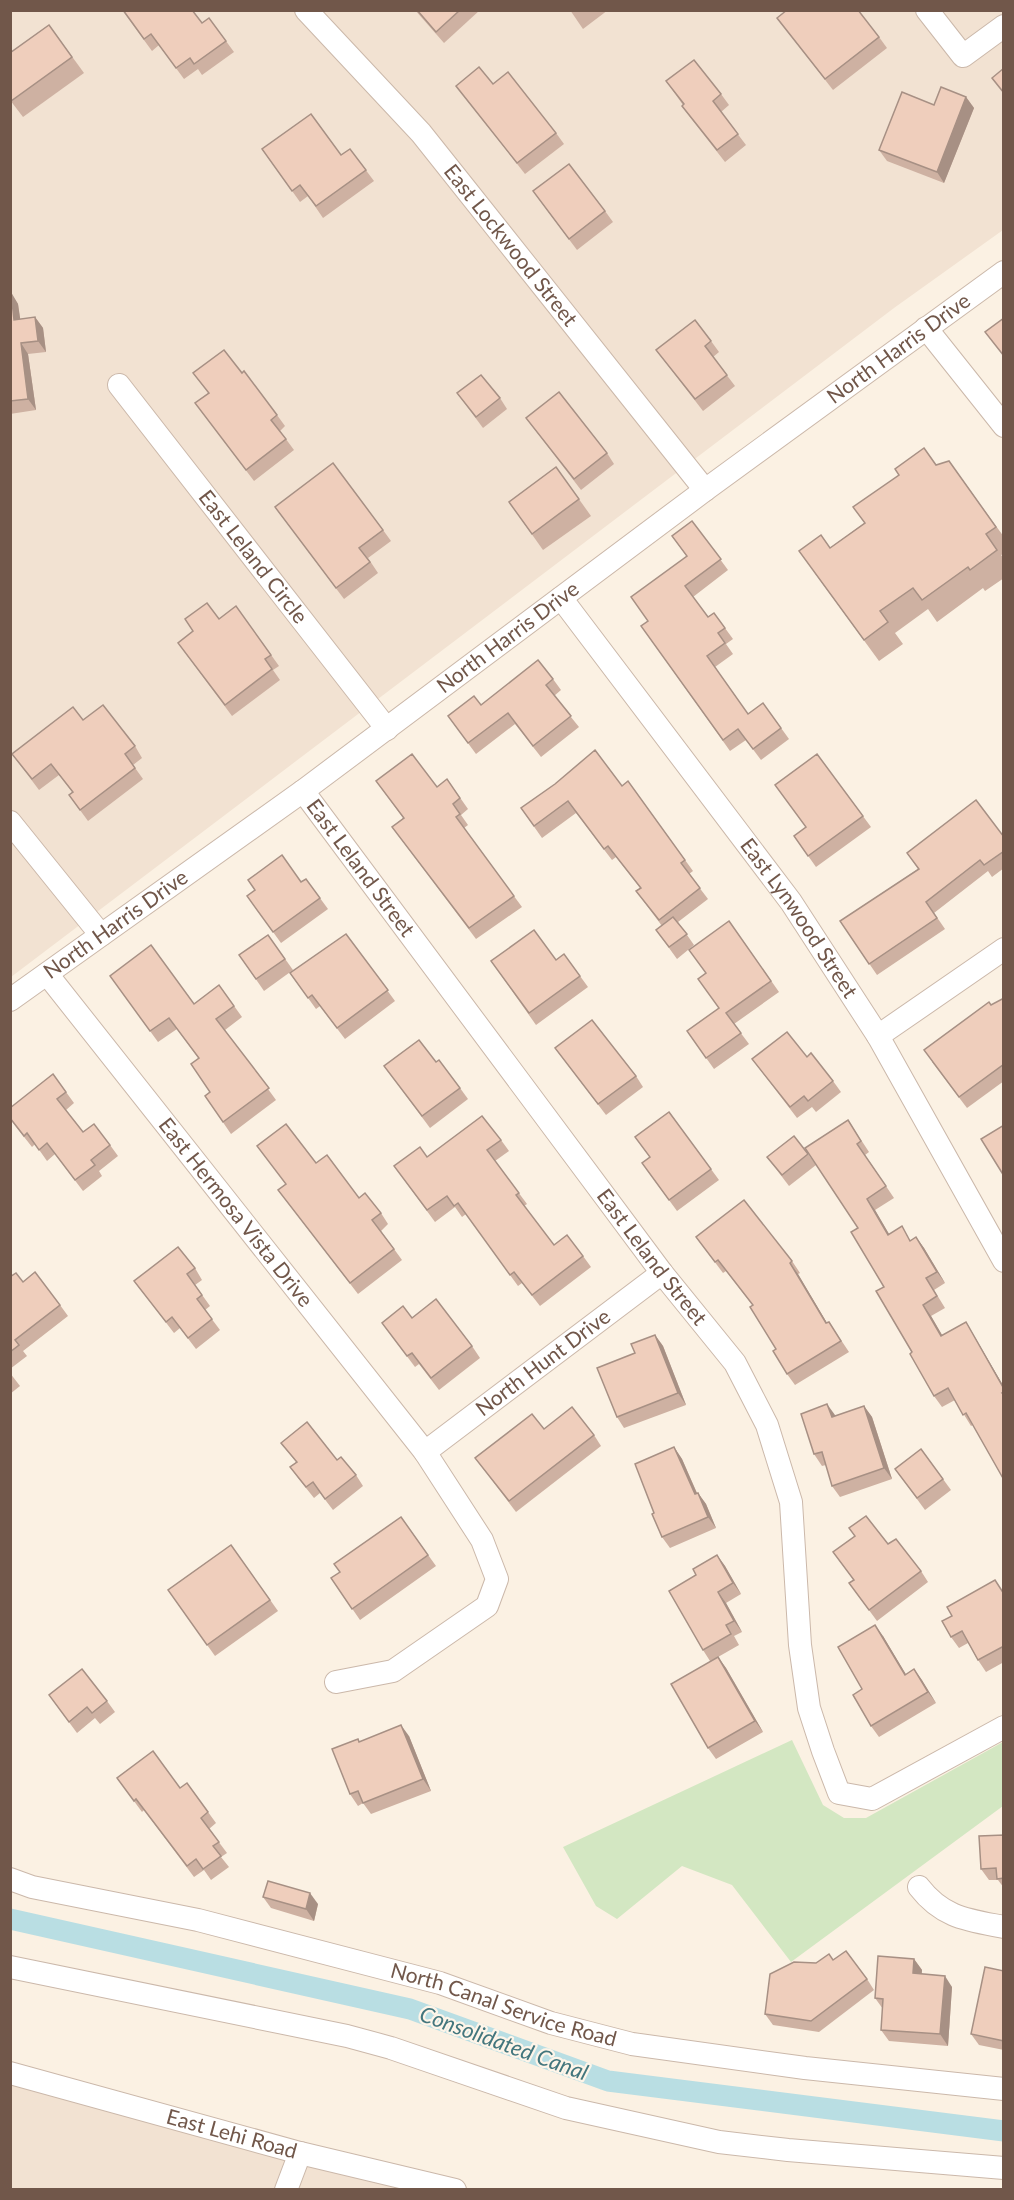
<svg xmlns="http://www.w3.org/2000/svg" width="1014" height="2200" font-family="Lato,sans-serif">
<rect width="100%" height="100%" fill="#fbf1e3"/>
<g fill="#f2e2d2">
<path d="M11,11H1003V230L894,308L11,977Z"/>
<path d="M10,2073L455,2189H11Z"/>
</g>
<path fill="#d3e7c2" d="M792,1740L823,1805L844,1818H866L1003,1742V1806L791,1962L732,1885L682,1866L617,1919L596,1906L563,1847Z"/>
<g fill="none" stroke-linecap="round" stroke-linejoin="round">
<path stroke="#b9dee3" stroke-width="21" d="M10,1919L410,2009L608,2081L1004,2131"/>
<g stroke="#cbb8aa" stroke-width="24">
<g id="minor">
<path id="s1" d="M306,10L421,133L705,490"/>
<path d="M927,10L963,56L1004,26"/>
<path d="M926,328L1004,426"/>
<path id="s2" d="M119,385L387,729"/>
<path id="s3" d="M561,598L791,902L878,1036L1004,1261"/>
<path id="s4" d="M303,791L662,1273L735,1363L767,1425L791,1502L800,1645L809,1708L823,1751L839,1793L872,1799L1004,1727"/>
<path d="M10,822L101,935"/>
<path id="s5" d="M47,974L425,1452L482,1540L497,1579L487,1606L393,1671L336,1682"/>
<path id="s6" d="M10,1000L303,791L705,490L1004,272"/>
<path d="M878,1036L1004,949"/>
<path id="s7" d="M425,1452L662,1273"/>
<path id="s8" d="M10,1879L32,1887L198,1920L440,1983L551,2023L632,2044L805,2068L1004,2089"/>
<path d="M919,1887C943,1918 968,1920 1004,1927"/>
<path d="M10,1967L347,2036L391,2048L566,2108L719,2142L788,2150L1004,2168"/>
<path id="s9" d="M10,2073L300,2153L455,2190"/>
<path d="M286,2190L300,2153"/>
</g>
</g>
<use href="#minor" stroke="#fff" stroke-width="22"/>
</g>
<g fill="#ceb1a2">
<path d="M122,10L202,23L209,18L234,52L202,75L198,69L184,79L159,45L152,51Z"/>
<path d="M415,10H480L444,43Z"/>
<path d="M570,10H608L583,29Z"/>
<path d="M777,18L879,37L887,48L833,90Z"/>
<path d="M49,25L84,73L23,117L10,100Z"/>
<path d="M666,81L721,94L729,105L721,112L746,145L725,162L690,117L682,106L683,105Z"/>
<path d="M493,84L556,133L564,144L525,174L456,86Z"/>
<path d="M966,97L974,108L944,183L887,161L879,150Z"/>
<path d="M262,149L341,155L350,149L374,181L323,218L308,196L300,202Z"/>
<path d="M541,202L605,211L613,222L577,250Z"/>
<path d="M10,292L18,304L20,319L35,317L43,328L46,352L28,354L36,410L10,414Z"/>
<path d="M711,341L719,352L713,357L735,386L703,411L656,350Z"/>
<path d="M193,373H242L277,415L285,426L280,431L294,450L254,481L195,403L208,393Z"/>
<path d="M457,393L500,398L507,409L483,428Z"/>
<path d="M526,418L607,453L614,464L581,490Z"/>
<path d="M949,461L1004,537V554L1001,555L1004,558V578L985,591L983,588L937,622L928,609L895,633L903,644L879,661L814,572L830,548L864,523L936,465Z"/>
<path d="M556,467L591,516L543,550L509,502Z"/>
<path d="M275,507L383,530L391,541L368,558L378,573L344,599Z"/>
<path d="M692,521L728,570L693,597L708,617L714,613L733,639L726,644L733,654L715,667L748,714L763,703L789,739L761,760L746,740L730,751L641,626L648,621L687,557L672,536Z"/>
<path d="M236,606L279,666L273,670L280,680L232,716L186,654L193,631L185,619H219Z"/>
<path d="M553,679L561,690L554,696L579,727L541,757L515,724L476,754L448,716Z"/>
<path d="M83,720L135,746L142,758L133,765L143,779L88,821L69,795L72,792L59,775L39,790L12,754Z"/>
<path d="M817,754L871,827L816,867L794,836L806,828Z"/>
<path d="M447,779L468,809L461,815L468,825L464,828L522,907L476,939L392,827L403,818L376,781L437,787Z"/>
<path d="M628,781L693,871L689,874L708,899L678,922L694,945L677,959L656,930L662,926L636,891L640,888L616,857L612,860L576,813L542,838L521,808L622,786Z"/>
<path d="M1004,837V868L992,877L988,871L934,913L945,929L877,975L840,921L918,869L907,853Z"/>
<path d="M306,879L328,909L281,943L247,896L301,882Z"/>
<path d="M729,921L779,992L734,1024L749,1044L714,1069L687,1031L719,1008L706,973Z"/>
<path d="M346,934L395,1001L345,1039L320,1006L316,1009L290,973Z"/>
<path d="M268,935L293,970L264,991L239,955Z"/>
<path d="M564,954L588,987L536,1025L491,961L556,960Z"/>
<path d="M110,976L194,1004L219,985L242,1017L225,1030L276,1100L231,1134L205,1096L210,1092L198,1058L177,1029L158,1042Z"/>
<path d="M1004,998V1081L967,1108L932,1062L991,1005Z"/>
<path d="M555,1048L636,1076L643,1087L606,1115Z"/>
<path d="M752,1059L833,1081L841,1092L816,1112L812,1107L797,1118Z"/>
<path d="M436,1062L460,1088L468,1099L430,1128L384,1066Z"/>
<path d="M66,1092L74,1103L66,1110L83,1132L110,1145L118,1156L99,1171L102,1176L83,1191L55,1154L47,1161L35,1144L32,1147L10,1119V1108Z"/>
<path d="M669,1112L719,1180L677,1211L642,1163L650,1157Z"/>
<path d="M848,1120L869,1152L865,1155L894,1198L875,1210L889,1234L911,1240L916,1237L924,1248L945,1283L934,1290L945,1308L931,1316L942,1335L966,1322L973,1334L1004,1387V1480L973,1425L971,1426L955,1400L942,1407L934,1396L912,1352L858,1228Z"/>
<path d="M501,1140L509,1151L495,1161L527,1204L524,1206L554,1245L583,1256L591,1267L540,1306L522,1283L518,1286L466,1214L462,1217L455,1207L435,1222L402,1177L427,1157Z"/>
<path d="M808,1154L816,1165L789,1186L767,1157Z"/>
<path d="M316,1163L359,1198L381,1213L388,1224L381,1231L402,1260L358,1294L278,1190Z"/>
<path d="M696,1237L792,1261L800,1273L798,1274L827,1323L829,1322L849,1352L795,1385L787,1374L776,1349L753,1306L726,1271L723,1273Z"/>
<path d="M195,1268L202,1280L195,1285L210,1306L205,1310L220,1330L196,1349L180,1328L174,1333L134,1281Z"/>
<path d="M10,1277L23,1282L60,1305L68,1316L23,1351L27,1356L10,1369Z"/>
<path d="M412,1318L472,1346L480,1358L439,1390L419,1364L415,1367L382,1323Z"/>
<path d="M655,1335L663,1346L686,1405L624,1428L617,1417L635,1353Z"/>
<path d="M10,1373L20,1386L10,1394Z"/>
<path d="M864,1406L872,1417L892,1479L840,1497L832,1486L826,1465L822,1466L814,1454L835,1416Z"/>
<path d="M544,1429L594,1435L601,1446L516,1512L475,1458Z"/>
<path d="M281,1443L337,1460L356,1475L363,1486L333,1510L320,1493L314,1498L298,1478L290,1467L296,1462Z"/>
<path d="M674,1447L682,1459L697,1493H698L706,1504L716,1528L670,1548L662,1537L654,1513Z"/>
<path d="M921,1449L951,1490L925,1510L895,1469Z"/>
<path d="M401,1517L436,1566L360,1620L331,1578L340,1572Z"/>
<path d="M231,1545L278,1611L215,1656L168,1590Z"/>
<path d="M833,1552L921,1571L928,1582L877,1621L849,1583L854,1580Z"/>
<path d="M717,1555L725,1566L741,1594L726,1603L742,1632L734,1636L739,1645L718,1657L726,1668L763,1732L716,1759L708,1748L710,1661L703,1650L696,1575Z"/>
<path d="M1004,1592V1662L986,1672L978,1660L968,1643L959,1648L951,1637Z"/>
<path d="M883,1636L906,1675L914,1669L936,1703L879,1737L871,1726L862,1689Z"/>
<path d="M49,1695L107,1701L115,1712L100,1724L95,1718L77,1733Z"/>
<path d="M409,1736L431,1791L371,1814L363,1803L358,1806L350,1794L360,1742Z"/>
<path d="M117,1778L180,1788L187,1783L216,1823L209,1829L227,1853L221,1857L229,1867L211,1880L204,1870L194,1877L144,1810L142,1812Z"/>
<path d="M1004,1835V1888L998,1880H989L981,1869Z"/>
<path d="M263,1897L318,1904L314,1921L271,1908Z"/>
<path d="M914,1959L922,1970L921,1974L952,1987L948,2046L889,2041L881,2030L883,2009L875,1998Z"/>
<path d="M833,1960L867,1979L874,1990L819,2032L773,2025L765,2014L816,1963Z"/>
<path d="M1004,1971V2050L979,2045L971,2034Z"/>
</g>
<g fill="#a79084">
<path d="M966,97L974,108L944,183L937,172Z"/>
<path d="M11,292L18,304L22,331L14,320Z"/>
<path d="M35,317L43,328L46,352L38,341Z"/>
<path d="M21,343L28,354L36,410L28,399Z"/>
<path d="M867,1199L875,1210L896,1246L888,1235Z"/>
<path d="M916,1237L924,1248L945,1283L937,1272Z"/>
<path d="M790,1263L798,1274L834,1335L826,1323Z"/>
<path d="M923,1305L931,1316L949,1347L941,1336Z"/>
<path d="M966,1322L973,1334L1004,1387V1389Z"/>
<path d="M655,1335L663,1346L686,1405L678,1393Z"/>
<path d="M827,1404L835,1415L840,1428L832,1417Z"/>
<path d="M864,1406L872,1417L892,1479L884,1468Z"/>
<path d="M674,1447L682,1459L702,1505L695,1494Z"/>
<path d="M698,1493L706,1504L716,1528L708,1517Z"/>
<path d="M717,1555L725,1566L741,1594L733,1583Z"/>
<path d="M718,1592L726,1603L742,1632L734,1621Z"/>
<path d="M875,1625L883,1636L913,1686L905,1675Z"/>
<path d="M718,1657L726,1668L763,1732L755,1721Z"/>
<path d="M914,1669L922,1680L936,1703L928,1692Z"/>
<path d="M401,1725L409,1736L431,1791L423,1779Z"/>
<path d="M310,1893L318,1904L314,1921L306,1909Z"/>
<path d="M914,1959L922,1970L921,1985L913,1973Z"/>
<path d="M945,1976L952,1987L948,2046L940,2034Z"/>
</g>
<g fill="#efcebc" stroke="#a79084" stroke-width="1.5">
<path d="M123,10H192L202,23L209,18L226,41L194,64L190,58L176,68L151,34L144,39Z"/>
<path d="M417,10H460L436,32Z"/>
<path d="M787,10H858L879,37L825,79L777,18Z"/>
<path d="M49,25L72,57L11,101L10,100V53Z"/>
<path d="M694,60L721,94L713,101L738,134L717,150L682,106L684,104L666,81Z"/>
<path d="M479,67L493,84L508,72L556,133L517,163L456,86Z"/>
<path d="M1004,68V93L992,78Z"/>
<path d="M941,87L966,97L937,172L879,150L902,92L934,105Z"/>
<path d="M311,114L341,155L350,149L366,170L316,206L300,185L292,191L262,149Z"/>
<path d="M569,164L605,211L569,239L533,191Z"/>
<path d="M11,292L14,320L35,317L38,341L21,343L28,399L10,401Z"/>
<path d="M1004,318V356L985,332Z"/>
<path d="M695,320L711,341L705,346L727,375L695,399L656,350Z"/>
<path d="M224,350L242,373L244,371L277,415L271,420L286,439L246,470L195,403L209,393L193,373Z"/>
<path d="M481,375L500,398L476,417L457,393Z"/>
<path d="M559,392L607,453L574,479L526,418Z"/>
<path d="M924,448L936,465L949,461L996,527L986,534L997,550L970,570L968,567L922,600L913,588L880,611L888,622L864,640L799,551L821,535L830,548L865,523L853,507L899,475L895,469Z"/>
<path d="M333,463L383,530L359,548L370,562L336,588L275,507Z"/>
<path d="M556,467L579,499L532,534L509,502Z"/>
<path d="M692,521L721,559L685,586L708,617L714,613L725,628L718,633L725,643L707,656L748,714L763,703L781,728L753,749L738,729L723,740L641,626L648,621L631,597L687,556L672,536Z"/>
<path d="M207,603L219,619L236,606L271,655L265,659L272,669L225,705L178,643L193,631L185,619Z"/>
<path d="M538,660L553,679L546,685L571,716L533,746L508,713L468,743L448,716L474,696L481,705Z"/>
<path d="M103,705L135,746L125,754L135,768L80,810L69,795L73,792L51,764L32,779L12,754L73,707L83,720Z"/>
<path d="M595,750L622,786L628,781L685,860L681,863L700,888L659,920L636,891L641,888L608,846L604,849L568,801L534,826L521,808L555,784Z"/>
<path d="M412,754L437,787L447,779L460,798L453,804L460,814L456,817L514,896L469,928L392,827L404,818L376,781Z"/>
<path d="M817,754L863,816L808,856L794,836L806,827L775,785Z"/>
<path d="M976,800L1004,837V851L984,865L980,860L926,902L937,918L869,964L840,921L919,869L907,853Z"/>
<path d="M282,855L301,882L306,879L320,898L273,932L247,896L255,890L248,880Z"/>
<path d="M673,917L687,934L669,947L656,930Z"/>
<path d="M729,921L771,981L726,1013L741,1033L706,1058L687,1031L719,1008L698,979L706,973L689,950Z"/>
<path d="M534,930L556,960L564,954L580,976L529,1013L491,961Z"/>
<path d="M346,934L388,990L337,1028L312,995L308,998L290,973Z"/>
<path d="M268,935L285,959L256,979L239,955Z"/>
<path d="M151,945L194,1004L219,985L234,1006L216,1019L269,1088L223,1122L205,1096L210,1092L191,1064L199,1058L169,1018L150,1031L110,976Z"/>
<path d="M1004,998V1064L959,1097L924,1050L989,1002L991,1005Z"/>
<path d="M592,1020L636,1076L598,1104L555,1048Z"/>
<path d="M787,1032L807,1057L811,1053L833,1081L808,1101L804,1096L790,1107L752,1059Z"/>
<path d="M419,1040L436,1062L439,1060L460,1088L422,1116L384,1066Z"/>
<path d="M53,1074L66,1092L57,1099L83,1132L94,1124L110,1145L91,1160L95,1165L75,1180L47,1143L39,1150L27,1133L24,1136L10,1118V1108Z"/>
<path d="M669,1112L711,1169L669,1200L642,1163L650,1157L635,1137Z"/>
<path d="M482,1116L501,1140L487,1150L519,1193L516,1195L554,1245L567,1235L583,1256L532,1295L514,1272L510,1275L458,1203L454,1206L447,1196L427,1210L394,1166L420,1147L427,1157Z"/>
<path d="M848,1120L861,1141L857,1144L886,1186L867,1199L888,1235L902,1226L910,1241L916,1237L937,1272L926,1278L937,1296L923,1305L941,1336L966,1322L1004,1389V1392L1002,1393L1004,1395V1480L966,1413L963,1415L948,1388L934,1396L910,1354L912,1352L876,1291L884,1287L851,1232L858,1228L805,1148Z"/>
<path d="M286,1124L316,1163L327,1155L359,1198L365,1193L381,1213L372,1220L394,1249L350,1283L278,1190L286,1184L257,1146Z"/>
<path d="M1004,1125V1176L981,1139Z"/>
<path d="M794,1136L808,1154L782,1175L767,1157Z"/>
<path d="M744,1200L792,1261L790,1263L826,1323L829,1322L841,1341L787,1374L773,1351L776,1349L750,1307L753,1305L718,1260L715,1262L696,1237Z"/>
<path d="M178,1247L195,1268L187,1274L202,1295L197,1299L212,1319L188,1338L172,1317L166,1322L134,1281Z"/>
<path d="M35,1272L60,1305L15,1340L19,1345L10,1352V1277L16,1273L23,1282Z"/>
<path d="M436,1299L472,1346L431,1378L412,1353L407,1356L382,1323L403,1306L412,1318Z"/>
<path d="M655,1335L678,1393L617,1417L597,1368L635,1353L631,1344Z"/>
<path d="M827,1404L832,1417L864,1406L884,1468L832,1486L822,1452L814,1454L801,1414Z"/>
<path d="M572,1407L594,1435L509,1501L475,1458L532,1414L544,1429Z"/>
<path d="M307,1422L337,1460L341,1457L356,1475L325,1499L313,1482L306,1487L290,1467L297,1462L281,1443Z"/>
<path d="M674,1447L695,1494L698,1493L708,1517L662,1537L652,1514L654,1513L635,1464Z"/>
<path d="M921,1449L943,1479L917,1498L895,1469Z"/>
<path d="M866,1516L888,1544L896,1539L921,1571L869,1610L849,1583L854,1580L833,1552L855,1536L849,1528Z"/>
<path d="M401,1517L428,1555L352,1609L331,1578L340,1572L334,1564Z"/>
<path d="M231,1545L270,1600L207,1645L168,1590Z"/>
<path d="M717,1555L733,1583L718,1592L734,1621L726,1625L731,1634L703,1650L669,1591L696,1575L693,1569Z"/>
<path d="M995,1580L1004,1594V1646L978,1660L962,1631L951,1637L942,1621L952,1616L947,1607Z"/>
<path d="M875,1625L905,1675L914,1669L928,1692L871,1726L853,1695L862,1689L838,1647Z"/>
<path d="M718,1657L755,1721L708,1748L671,1684Z"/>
<path d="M82,1669L107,1701L92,1713L87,1707L69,1722L49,1695Z"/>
<path d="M401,1725L423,1779L363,1803L358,1791L350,1794L332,1749L358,1739L359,1742Z"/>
<path d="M153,1751L180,1788L187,1783L208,1812L201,1818L219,1842L213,1846L221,1856L203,1869L196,1859L187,1866L136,1799L134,1801L117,1778Z"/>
<path d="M1004,1835V1878L997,1879L996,1868L981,1869L979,1836Z"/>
<path d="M268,1881L310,1893L306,1909L263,1897Z"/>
<path d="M846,1951L867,1979L811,2021L765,2014L770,1974L794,1962L816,1963L829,1954L833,1960Z"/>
<path d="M878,1956L914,1959L913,1973L945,1976L940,2034L881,2030L883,1999L875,1998Z"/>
<path d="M985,1967L1004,1971V2041L971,2034Z"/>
</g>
<g text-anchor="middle" stroke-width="4.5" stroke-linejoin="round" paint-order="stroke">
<g font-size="21" fill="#71574a" stroke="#fef5e9">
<text dy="7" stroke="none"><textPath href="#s1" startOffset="312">East Lockwood Street</textPath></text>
<text dy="7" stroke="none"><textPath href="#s6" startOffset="1102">North Harris Drive</textPath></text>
<text dy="7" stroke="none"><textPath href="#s2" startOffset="218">East Leland Circle</textPath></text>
<text dy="7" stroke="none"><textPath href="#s6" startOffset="616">North Harris Drive</textPath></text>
<text dy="7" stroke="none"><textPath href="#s4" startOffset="96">East Leland Street</textPath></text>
<text dy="7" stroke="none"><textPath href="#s3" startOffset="399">East Lynwood Street</textPath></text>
<text dy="7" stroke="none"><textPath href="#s6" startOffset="130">North Harris Drive</textPath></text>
<text dy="7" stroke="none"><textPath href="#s5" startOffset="304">East Hermosa Vista Drive</textPath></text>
<text dy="7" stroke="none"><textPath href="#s4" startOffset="582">East Leland Street</textPath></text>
<text dy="7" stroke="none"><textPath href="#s7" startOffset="148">North Hunt Drive</textPath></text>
<text dy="7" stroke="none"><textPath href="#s8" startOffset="510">North Canal Service Road</textPath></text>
<text dy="7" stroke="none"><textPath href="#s9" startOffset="230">East Lehi Road</textPath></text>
</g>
<g font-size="22" font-style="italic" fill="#43767d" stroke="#fef5e9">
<text transform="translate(504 2043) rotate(20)" y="8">Consolidated Canal</text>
</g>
</g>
<rect width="1014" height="2200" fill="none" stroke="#71574a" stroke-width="24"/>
</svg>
